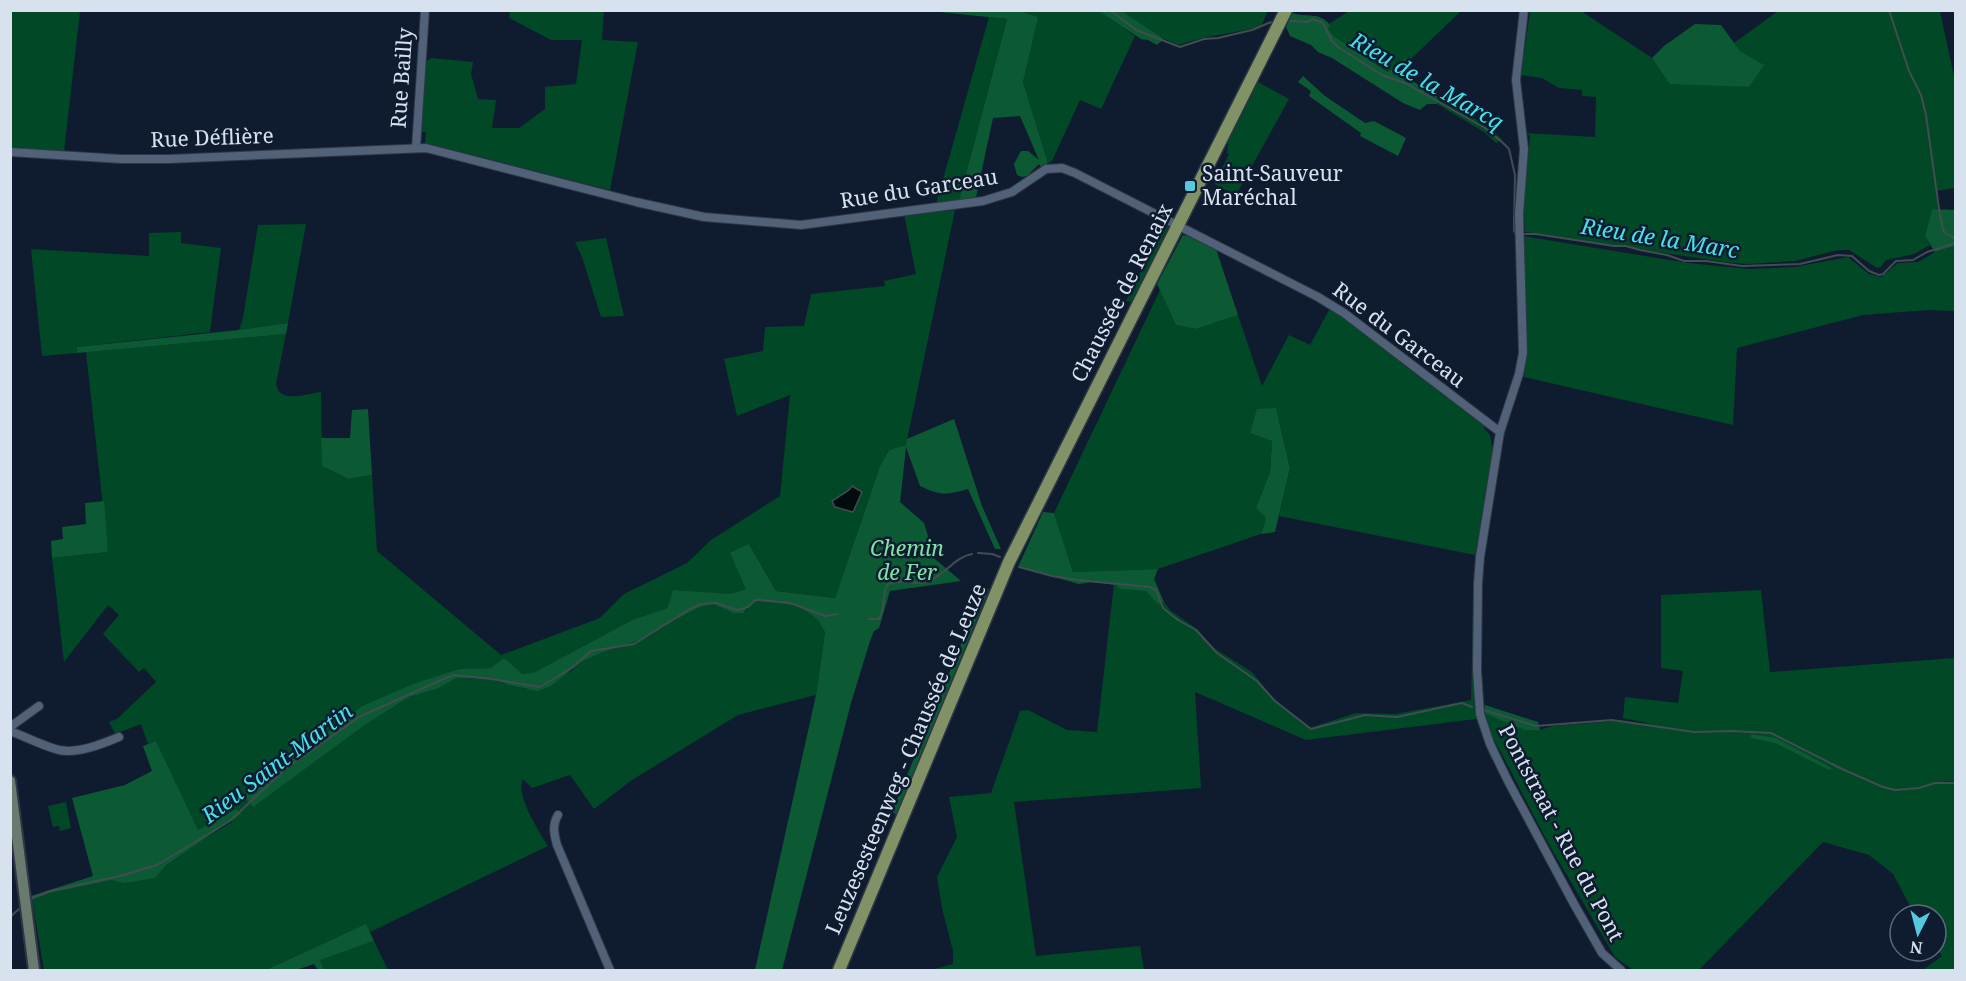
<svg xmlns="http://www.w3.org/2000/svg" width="1966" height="981" font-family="'Noto Serif',serif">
<rect width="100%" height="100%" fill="#0f1c30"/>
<g fill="#014826">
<path d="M10,11H80L64,152L11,148Z"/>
<path d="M510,11H604L602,40L638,42L610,190L425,143L426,132H417L425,62L431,58L473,62L471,74L478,99L496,100L492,128H519L545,109V87L576,84L582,40H551L509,18Z"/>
<path d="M1021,11H1098L1135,36L1101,109L1080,100L1052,161L1048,163L1023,82L1037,17Z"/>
<path d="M1122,11H1268L1261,26C1234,34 1205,35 1179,45L1164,39Z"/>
<path d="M1349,11H1461L1411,59L1407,57L1389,72L1335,37L1328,29L1329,24Z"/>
<path d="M1530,11H1581L1652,58L1671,83L1749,87L1763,65L1740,51L1734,43L1778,11H1940L1955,81V188L1936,191L1938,210L1932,209L1925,236L1930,245L1914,254L1886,260L1881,267L1877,268L1849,250H1838L1795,261L1749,264L1724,262L1525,232L1524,219L1522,218L1523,192H1525L1530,136L1526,133L1595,137L1596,97L1582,96V90L1559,88L1542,78L1521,75Z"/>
<path d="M989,17L1007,19L959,200L936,204Z"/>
<path d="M1258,82L1289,99L1236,195L1214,184L1229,154L1227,153L1228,142Z"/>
<path d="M1441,99L1480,122L1502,139L1496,143L1484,132L1437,104Z"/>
<path d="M955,210L906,445L889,450L880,466L835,598L776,591L749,544L746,589L730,594L673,591L667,608L632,620L533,673L522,675L491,668L459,669L362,706L244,796L409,697L437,689L457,678L495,679L508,685L527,689L570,672L581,662L606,651L637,641L698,608L713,604L733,613H744L753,602L758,601L800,606L819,620L825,632L816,695L738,715L632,780L594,809L570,775L532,788L523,779C515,795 539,831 548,846L370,932L366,925L266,970H44L32,900L51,893L121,878L199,842L232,822L229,812L198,831L156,741L148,744L141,724L115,734L109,722L117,719L156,682L144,668L139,672L103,634L119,615L108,605L64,662L52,558L108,552L86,352L286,334L276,384C279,404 306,394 321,392L322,466L348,479L372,475L377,551L501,655L600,618L624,594L687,563L711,540L780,496L790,395L737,416L724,359L763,351L765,327L804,326L811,294L885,286L884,281L916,274L904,214Z"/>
<path d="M1161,221L1167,224L1168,228L1132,302L1126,301L1163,228Z"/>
<path d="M306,224L288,323L239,330L243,318L258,225Z"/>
<path d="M181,232V243L221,248L210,332L77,347V353L42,356L31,249L149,256V233Z"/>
<path d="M1522,236L1688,263L1750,269L1795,267L1848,257L1869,274L1881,277L1898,263L1918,262L1935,252L1955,246V311L1928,310L1863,315L1737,348L1733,425L1524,377L1527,350H1525L1524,331H1527L1522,274H1525V264L1522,263Z"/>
<path d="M606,238L624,316L601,317L582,257L575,242Z"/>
<path d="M1160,290L1176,325L1196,329L1238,315L1262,386L1289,335L1310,345L1329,310L1340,315L1329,306L1388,350L1387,352L1393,356L1395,355L1407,368L1408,366L1485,426L1484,428L1490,435L1493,450L1486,504H1484L1481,519H1484L1476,592L1474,591L1475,555L1279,516L1290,468L1276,408L1251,433L1272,441L1270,472L1256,508L1266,518L1261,534L1158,569L1073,572L1054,513Z"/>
<path d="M1114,584L1146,591L1160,603L1164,602L1171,611L1197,629L1214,648L1252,672L1272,697L1309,728L1356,713L1395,714L1471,700L1473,610H1475L1476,699L1494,758L1491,759L1476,719L1306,740L1195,692L1201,788L1014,802L1036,956L1140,946L1144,970H931L953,964V951L942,908L937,877L957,837L949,797L991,793L1020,711L1028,710L1067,730L1097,732Z"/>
<path d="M1761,590L1770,672L1955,658V781L1941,782L1955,783V970H1923L1942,956L1936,948V915H1915L1893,874L1869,855L1823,842L1699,970H1633L1615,957L1547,841L1493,737L1508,774L1493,745L1484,710L1524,730H1540L1552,726L1617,721L1652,724L1623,718L1625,697L1678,703L1683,671L1661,668V595Z"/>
<path d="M66,802L71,828L60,831L59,826L53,827L48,806Z"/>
<path d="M374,941L388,970H324L319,960Z"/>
</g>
<g fill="#0c5a33">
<path d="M931,11H1021L1038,17L1023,82L1048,163L1041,167L1039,164L1027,176L1022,177L1017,175L1014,164L1021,151H1028L1039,160L1020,116L993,118L976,197L959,200L1007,19Z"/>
<path d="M1098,11H1122L1164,39L1157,45L1148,40L1141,39Z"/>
<path d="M1292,13C1307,18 1319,11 1330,25L1328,29L1335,37L1388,72L1407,57L1411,59L1403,69V75L1441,99L1437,104H1427L1420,110L1403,103L1332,58L1318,52L1311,45L1290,36L1286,27Z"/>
<path d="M1695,24L1721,25L1740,51L1764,65L1749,87L1670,84L1652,58L1664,46Z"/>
<path d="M1303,76L1325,96L1365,123L1374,121L1406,138L1398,156L1360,136L1361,133L1309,96L1311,91L1298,82Z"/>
<path d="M1932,209L1955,210V246L1935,252L1925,236Z"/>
<path d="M1183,235L1195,238L1216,249L1238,315L1196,329L1176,325L1157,284Z"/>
<path d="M288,323L286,334L77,353V347L239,330Z"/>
<path d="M1276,408L1290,468L1275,532L1261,534L1266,518L1256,508L1270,472L1272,441L1250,433L1257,409Z"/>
<path d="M368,409L372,475L348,479L322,466L321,438H350L352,410Z"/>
<path d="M954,419L982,506L1001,549H995L968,489C946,495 941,496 920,486L906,447L900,502L924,523L935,559L961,581L890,591L879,628L874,631L870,641L851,703L782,970H755L816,695L825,632L818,620L800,606L758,601L749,605L744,613H733L713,604L698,608L637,641L606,651L581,662L551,686L538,691L508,685L495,679L457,678L437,689L409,697L366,724L253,807L244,796L362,706L413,684L459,669L491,668L504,658L522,674L533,673L632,620L667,608L673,590L730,594L746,589L730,553L749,544L776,591L835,598L880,466L889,450L906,445L907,439Z"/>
<path d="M104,501L108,552L52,558L51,541L63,539L62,527L86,524L85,503Z"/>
<path d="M1043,512L1054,513L1073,572L1158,569L1154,579L1164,602L1158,604L1146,591L1120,589L1116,585L1092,582L1079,584L1018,567Z"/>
<path d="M984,588L989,589L897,815L892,812Z"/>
<path d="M1485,705L1538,722L1540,730H1524L1484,713Z"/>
<path d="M1751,734L1776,738L1832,768L1829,770L1775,743L1751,738Z"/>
<path d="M156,741L198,830L236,809L241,814L166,865L155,878L124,883L112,880L51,893L32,900L31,896L93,876L72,798L125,785L152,771L143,746Z"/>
<path d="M366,924L374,941L320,960L324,970H318L314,964L296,970H266Z"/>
</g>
<path fill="#020c0d" stroke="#424c51" stroke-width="1.5" d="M852,486L862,492L853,512L835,507L832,501L849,490Z"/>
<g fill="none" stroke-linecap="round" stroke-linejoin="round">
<g stroke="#424c51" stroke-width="2">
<path d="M1110,10L1136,30L1180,47L1204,39L1218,38L1252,30L1271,22"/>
<path d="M1889,10L1909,71L1921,95L1926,115L1940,216L1944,232L1956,239"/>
<path d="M1291,21L1307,22L1313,19L1323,23L1332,41L1338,47L1382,75L1405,83L1485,128L1502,142L1509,149L1515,175L1514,223V231L1516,234"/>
<path d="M1524,234H1536L1614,246H1626L1640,250L1667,255L1684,261H1706L1742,266L1800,264L1838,255L1852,256L1869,271L1879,275L1883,274L1896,261L1913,260L1927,252L1956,243"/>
<path d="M978,553L992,554L1000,557"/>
<path d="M1019,567L1052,576L1077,580L1150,587L1156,590L1163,608L1178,620L1196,630L1217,653L1257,681L1275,701L1311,729L1365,715L1397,717L1462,703L1472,707"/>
<path d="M869,619H879C886,608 881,595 888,584C902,578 917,587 931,580C947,573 955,557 972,554"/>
<path d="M1484,710L1536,726L1612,720L1694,732L1731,731L1771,733L1842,769L1883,787L1895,790L1919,788L1935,783H1956"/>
<path d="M32,898L50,891L120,876L157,865L230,821L285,769L359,717L448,677L454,675L492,679L540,687L573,667L591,651L634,644L690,609L701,604L716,603L737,610L748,607L755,600H760L790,603L825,616L838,614"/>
<path d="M10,917L19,909"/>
</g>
<g stroke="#303647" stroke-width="10">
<g id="street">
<path d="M416,148L425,10"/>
<path d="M10,152L121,159H169L426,148L636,202L704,217L801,225L983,201L1012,192L1046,169L1062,168L1075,173L1318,297L1344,313L1500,432L1480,557L1478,583L1477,670L1480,714L1490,744L1508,781L1574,904L1602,953L1621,970"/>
<path d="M1500,432L1519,374L1523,353L1519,214L1524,149L1516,80L1524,10"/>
<path d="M10,727L39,706"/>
<path d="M10,731C26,737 43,746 59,750C78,754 102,744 119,737"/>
<path d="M558,815C552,825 554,834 557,845L610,970"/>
</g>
</g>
<g stroke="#303647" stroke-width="14">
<path id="secondary" d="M10,781L34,970"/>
</g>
<g stroke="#303647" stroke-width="15">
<path id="primary" d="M839,970L1009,562L1286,10"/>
</g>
<use href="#street" stroke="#516178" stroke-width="8"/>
<use href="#secondary" stroke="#697a6f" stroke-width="10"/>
<use href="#primary" stroke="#819366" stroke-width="12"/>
</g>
<rect fill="#55cadf" stroke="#0f1c30" stroke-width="2" x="1184" y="180" width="12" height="12" rx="3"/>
<g text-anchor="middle" stroke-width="5" stroke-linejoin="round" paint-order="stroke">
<g font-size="21" fill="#d8e2ef" stroke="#0f1c30">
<text transform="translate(402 78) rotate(-86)" y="7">Rue Bailly</text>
<text transform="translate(212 138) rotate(-2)" y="7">Rue Déflière</text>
<text transform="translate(919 189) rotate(-9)" y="7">Rue du Garceau</text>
<text transform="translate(1122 293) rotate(-63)" y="7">Chaussée de Renaix</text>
<text transform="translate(1399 335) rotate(37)" y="7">Rue du Garceau</text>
<text transform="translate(906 759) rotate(-67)" y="7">Leuzesesteenweg - Chaussée de Leuze</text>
<text transform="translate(1561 833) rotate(62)" y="7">Pontstraat - Rue du Pont</text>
</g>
<g font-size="21" fill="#d8e2ef" stroke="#0f1c30" text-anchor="start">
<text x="1202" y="181">Saint-Sauveur<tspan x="1202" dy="24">Maréchal</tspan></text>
</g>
<g font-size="21" font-style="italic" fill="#81e2a5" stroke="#0f1c30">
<text x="907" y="556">Chemin<tspan x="907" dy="24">de Fer</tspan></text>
</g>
<g font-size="22" font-style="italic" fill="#45e1eb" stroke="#0f1c30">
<text transform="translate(1427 81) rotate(30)" y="8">Rieu de la Marcq</text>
<text transform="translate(1660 238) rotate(9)" y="8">Rieu de la Marc</text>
<text transform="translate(277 763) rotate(-37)" y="8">Rieu Saint-Martin</text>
</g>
</g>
<rect width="1966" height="981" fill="none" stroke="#d8e2ef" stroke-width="24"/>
<g transform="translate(1918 933) rotate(186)"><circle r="28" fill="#0f1c30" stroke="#5f6b7c" stroke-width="1.5"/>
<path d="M0-4.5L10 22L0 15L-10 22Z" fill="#55cadf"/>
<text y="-9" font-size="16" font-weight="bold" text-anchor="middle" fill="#d8e2ef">N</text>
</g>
</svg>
